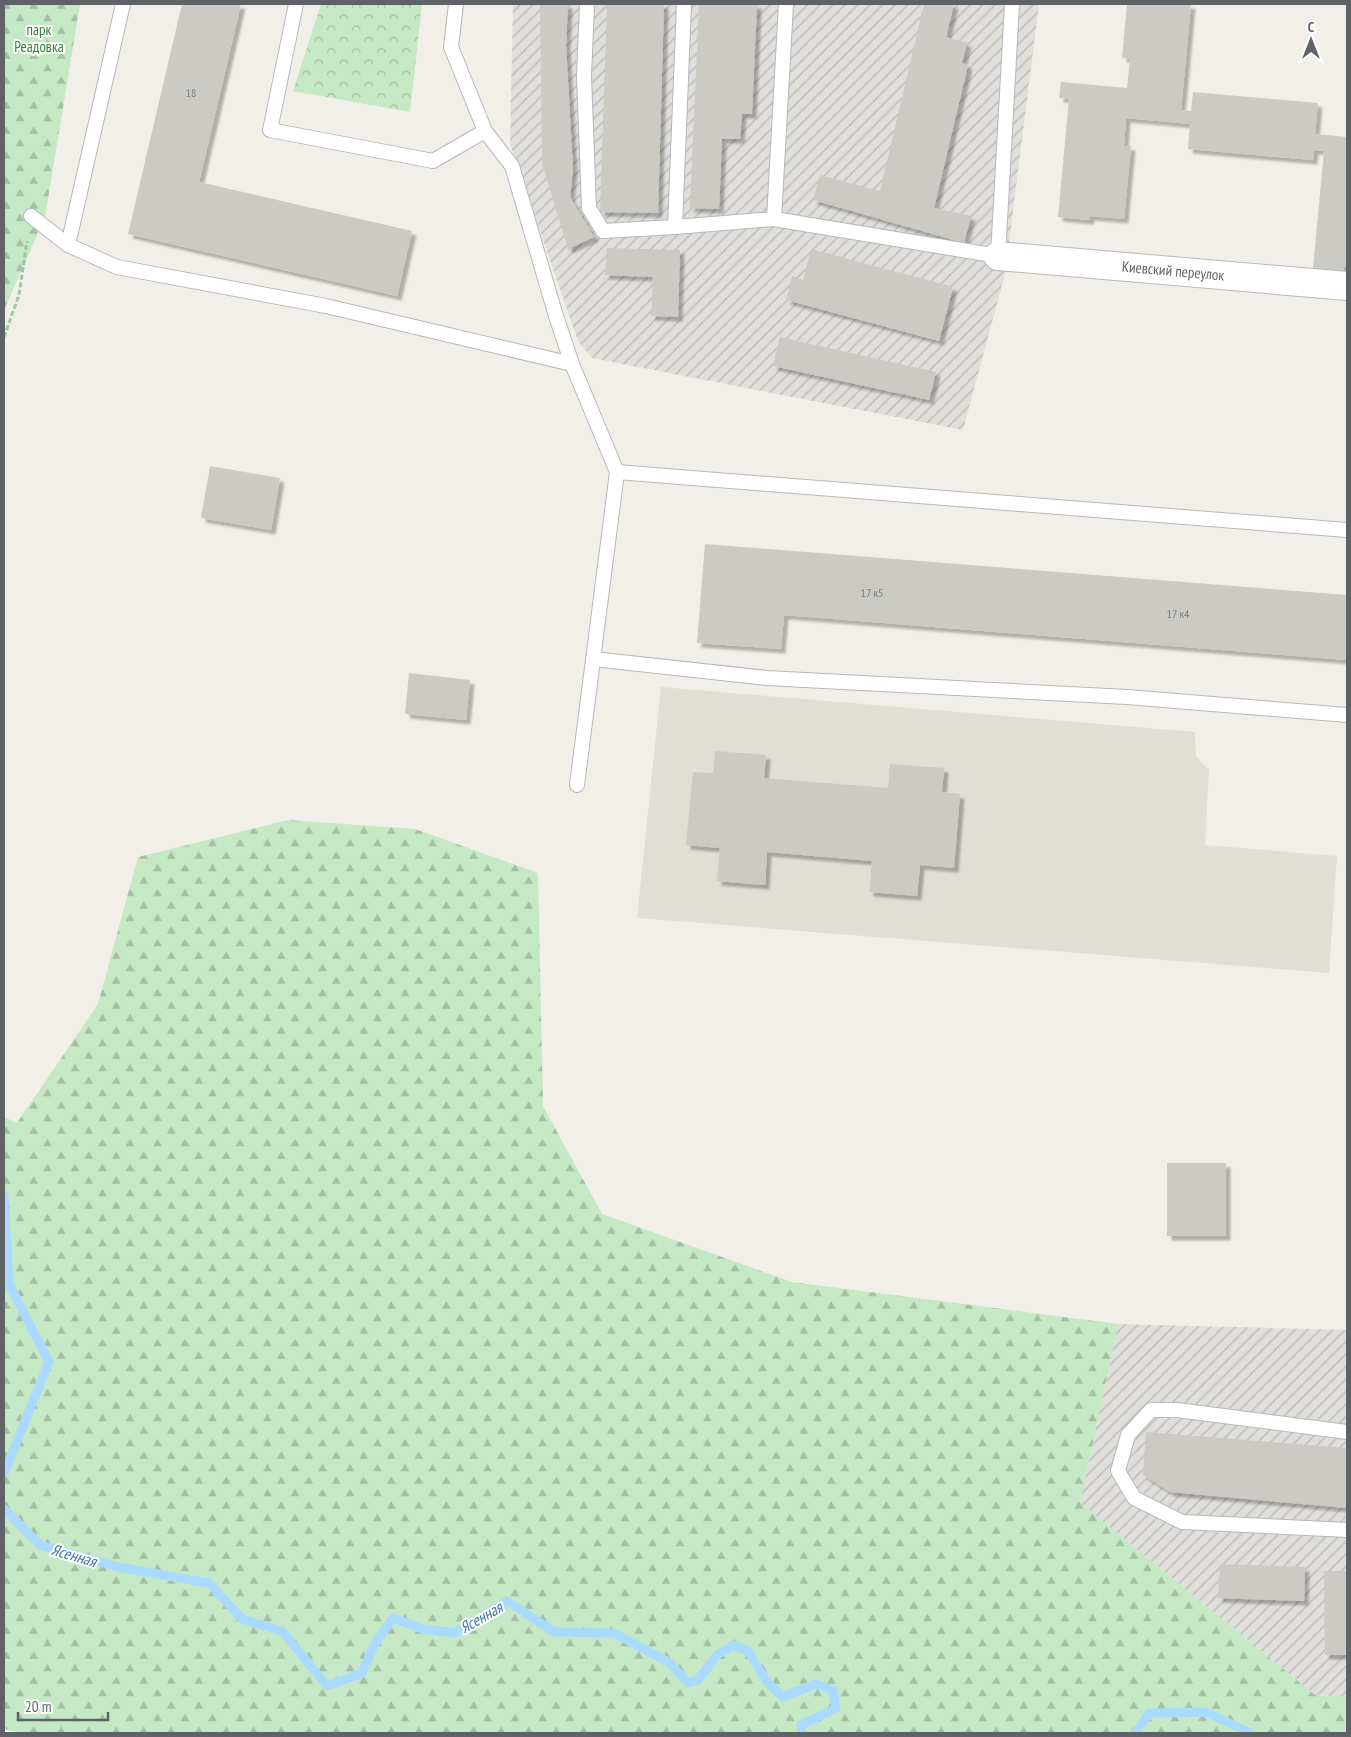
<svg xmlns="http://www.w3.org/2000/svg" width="1351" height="1737" font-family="'PT Sans Narrow',sans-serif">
<defs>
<pattern id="industrial-furrows" width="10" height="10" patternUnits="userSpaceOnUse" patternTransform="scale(1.25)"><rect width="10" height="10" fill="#e0deda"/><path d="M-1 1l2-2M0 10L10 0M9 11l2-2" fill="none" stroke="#b9b8b5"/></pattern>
<pattern id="forest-firs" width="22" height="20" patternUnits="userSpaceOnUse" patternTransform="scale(1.25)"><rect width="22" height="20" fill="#c5e8c5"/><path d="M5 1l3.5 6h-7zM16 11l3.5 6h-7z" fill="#a3c0a4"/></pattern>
<pattern id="park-crowns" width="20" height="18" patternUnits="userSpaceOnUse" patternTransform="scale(1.25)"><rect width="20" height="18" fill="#c5e8c5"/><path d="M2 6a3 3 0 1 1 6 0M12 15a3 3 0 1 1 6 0" fill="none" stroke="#a3c0a4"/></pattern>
<filter id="shadow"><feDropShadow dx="4.5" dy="4.5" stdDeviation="1" flood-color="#0004"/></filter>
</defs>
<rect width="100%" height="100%" fill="#f1efe8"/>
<g fill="url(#industrial-furrows)">
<path d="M513,4H1039L1005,274L963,430L592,358L578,341L510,144Z"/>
<path d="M1118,1324L1347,1330V1697L1315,1695L1080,1503Z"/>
</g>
<path fill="#e1ded6" d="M661,687L1195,732L1196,756L1209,770L1205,845L1337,856L1329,973L637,918Z"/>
<g fill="url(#forest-firs)">
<path d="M4,4H80L45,217L4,310Z"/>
<path d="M288,820L415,829L538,873L543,1106L602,1214L792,1282L1118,1324L1080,1503L1315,1695L1347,1697V1733H22L4,1729V1117L17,1123L98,1004L138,857Z"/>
</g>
<path fill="url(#park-crowns)" d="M321,4H422L410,112L293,91Z"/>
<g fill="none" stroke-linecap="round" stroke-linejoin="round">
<g stroke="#aadaff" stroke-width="9">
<path d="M4,1196L9,1284"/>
<path d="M4,1280L9,1284L49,1362L4,1473"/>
<path d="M4,1509L40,1545L118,1567L209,1583L242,1619L282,1631L327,1686L362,1673L374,1645L393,1618L423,1629L455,1633L507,1601L554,1632L614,1633L670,1663L688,1683L698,1680L716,1656L733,1645L748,1651L767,1682L783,1697L815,1684L833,1690L836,1708L801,1725L802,1733"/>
<path d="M1135,1733L1149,1713L1206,1712L1250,1733"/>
</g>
</g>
<g fill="#cccac5" filter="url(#shadow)">
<path d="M182,4H241L199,182L412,231L397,296L128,234Z"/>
<path d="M540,4H568L566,45L573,169L570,197L594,237L568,249L542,163Z"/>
<path d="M607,4H664L658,213L600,212Z"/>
<path d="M699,4H757L752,114H742L740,139H722L719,209L690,208Z"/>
<path d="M924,4H954L946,37L967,43L962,63L968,65L934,208L971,216L964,243L813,200L820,175L880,191Z"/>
<path d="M1127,4H1191L1181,110L1191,111L1193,92L1318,103L1315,134L1347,137V267H1344V271L1313,268L1324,151L1314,150L1313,160L1188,149L1190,124L1126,118L1124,146H1131L1124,219L1090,216L1089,220L1058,217L1069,99L1059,98L1061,82L1127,88L1130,59L1122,58Z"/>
<path d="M607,248L680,250L678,317L651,316L653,277L605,275Z"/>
<path d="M811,249L953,287L939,341L786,300L792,276L803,280Z"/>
<path d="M780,337L936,372L929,400L773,366Z"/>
<path d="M210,466L280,478L271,530L201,518Z"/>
<path d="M705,544L1347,595V660L784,615L781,649L697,643Z"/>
<path d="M409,673L470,680L466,720L405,714Z"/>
<path d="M715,751L766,755L764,778L888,788L890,764L944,768L942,792L960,794L954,868L920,865L917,896L869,892L872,861L767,852L765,885L717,881L720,848L686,845L693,772L713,773Z"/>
<rect x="1167" y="1163" width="59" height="73"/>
<path d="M1146,1432L1347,1448V1508L1170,1492L1143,1475Z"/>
<path d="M1220,1564L1305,1567L1304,1601L1218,1598Z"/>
<path d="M1324,1571H1347V1655H1325Z"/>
</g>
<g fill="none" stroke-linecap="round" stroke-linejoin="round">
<g stroke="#b5b8bc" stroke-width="16">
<g id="lane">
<path d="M296,4L270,130L433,161L485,131"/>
<path d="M456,4L451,47L485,131L512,166L556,316L572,364L617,472L577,785"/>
<path d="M587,4L584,76L589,208L603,231L675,227L684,4"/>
<path d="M31,216L68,245L117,267L326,306L572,364"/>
<path d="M774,219L998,256L1012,4"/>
<path d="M675,227L774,219L786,4"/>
<path d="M68,245L123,4"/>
<path d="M617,472L1347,530"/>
<path d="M593,659L767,678L1127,697L1347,715"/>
<path d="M1347,1432L1177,1410H1151L1128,1435L1118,1471L1134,1498L1182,1522L1347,1530"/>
</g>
</g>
<g stroke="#b5b8bc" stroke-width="30">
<path id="street" d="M998,256L1347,286"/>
</g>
<path stroke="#9cc7a9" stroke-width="3" stroke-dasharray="5 2.5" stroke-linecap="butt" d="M4,337L19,295L27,241"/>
<use href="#lane" stroke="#fff" stroke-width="14"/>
<use href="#street" stroke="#fff" stroke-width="28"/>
</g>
<g text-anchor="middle" stroke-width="4" stroke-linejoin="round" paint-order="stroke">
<g font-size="12" fill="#7a7d7f">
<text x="191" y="97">18</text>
<text x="872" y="597">17 к5</text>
<text x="1178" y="618">17 к4</text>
</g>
<g font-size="15" fill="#348238" stroke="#fff">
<text x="39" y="35">парк<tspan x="39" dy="17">Реадовка</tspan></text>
</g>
<g font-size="15" fill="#5f6368" stroke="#fff">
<text transform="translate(1173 271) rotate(5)" y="5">Киевский переулок</text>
</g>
<g font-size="16" font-style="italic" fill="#4174aa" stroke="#fff">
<text transform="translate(74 1555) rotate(16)" y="6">Ясенная</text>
<text transform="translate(481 1617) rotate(-30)" y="6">Ясенная</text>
</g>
</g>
<rect width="1351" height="1737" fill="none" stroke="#5f6368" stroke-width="10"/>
<g transform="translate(1311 40)" stroke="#ffffff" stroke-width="4" paint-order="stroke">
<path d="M0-4L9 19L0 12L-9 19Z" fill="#5f6368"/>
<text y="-8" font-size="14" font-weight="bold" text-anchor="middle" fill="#5f6368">С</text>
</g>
<path d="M18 1712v8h90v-8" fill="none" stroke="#5f6368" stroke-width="2.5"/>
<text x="25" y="1712" font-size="15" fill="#5f6368" stroke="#ffffff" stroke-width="4" paint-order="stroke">20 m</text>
</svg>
